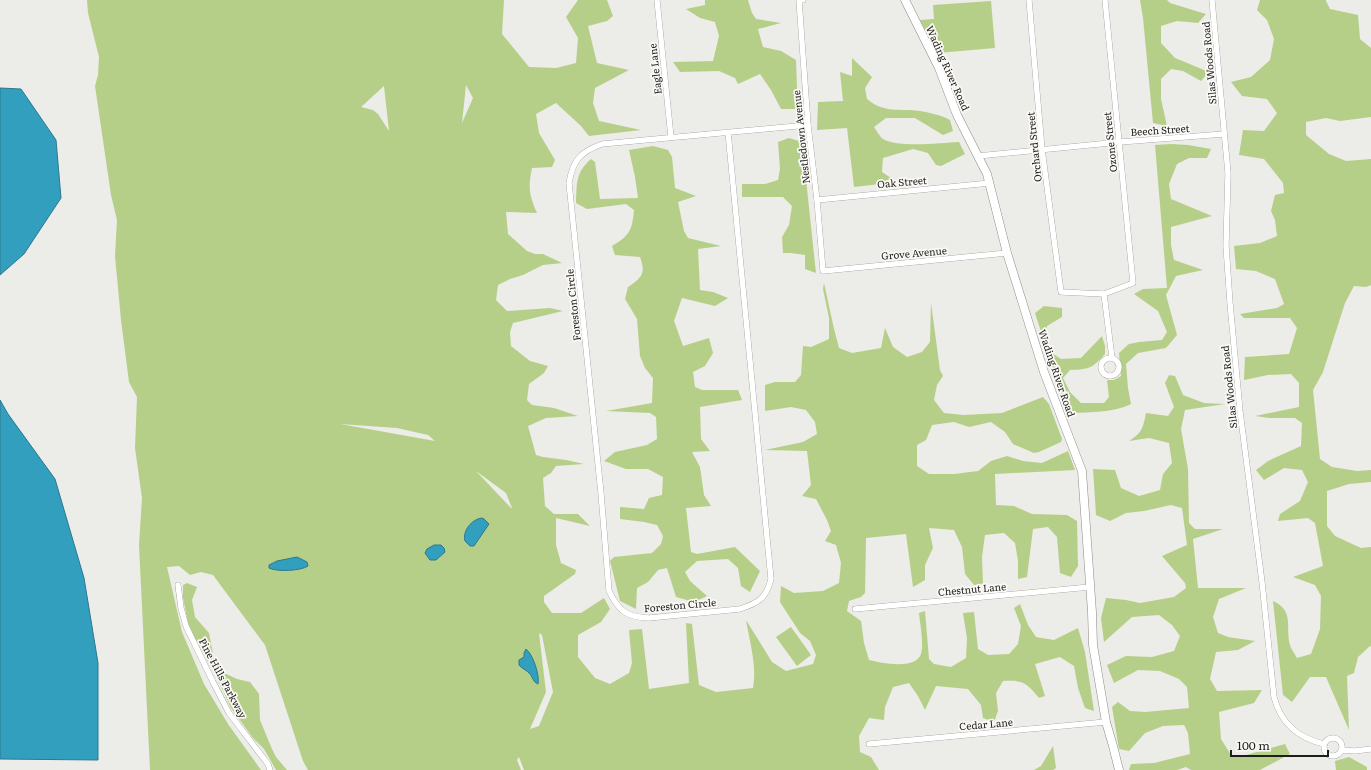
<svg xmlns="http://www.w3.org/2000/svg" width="1371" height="770" font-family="Literata,serif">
<rect width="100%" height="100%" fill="#ecece8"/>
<g fill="#b6cf88" fill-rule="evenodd">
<path d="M87,0H504L502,34L529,67L556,68L576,63L578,38L566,17L578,0H607L613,16L607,21L588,26L597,63L629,70L595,88L593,103L599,121L641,130L589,136L581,126L556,103L536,114L539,133L555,160L552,167L532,168C528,187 529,195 537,213L506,212L508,234L527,251L535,254H543L562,263L543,265L523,275L510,279L498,285L496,300L507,311L550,308L563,311L513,323L510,332L511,346L530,361L548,366L544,373L529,384L527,400L532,405L554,408L578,416L546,418L528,426L536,455L543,457L566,460L584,464L556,466L551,473L543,478L545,506L554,514H578L590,526L556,518V545L561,563L576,570L575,574L544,596V602L552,613H581L604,598L610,609L601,622L578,635V657L595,678L610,684L629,673L632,663L629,630L642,629L649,689L689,683L686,623L692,624L699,685L716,692L753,688C757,666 750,643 746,620L772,662L786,671L813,664L816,655L810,641L800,633L780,602L781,586L794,593L823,591L839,583L841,563L836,545L825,541L831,531L827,520L816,499L802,496L811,485L807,451L765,450L803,442L817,434L815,422L806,410L791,407L765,411V385L775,382H795L801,375L803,346L811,347L829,339V318L823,289L824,283L834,329L839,348L852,353L881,348L885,328L893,347L907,357L922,352L930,342L931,303L940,370L943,376L937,385L934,400L944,413L963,415L1002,413L1043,397L1049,404L1062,439L1061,442L1039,452L1034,453L1013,444L1005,432L991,422L969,427L954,422L932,425L926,440L917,445V466L929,474H954L978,471L991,461L1007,456L1023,461L1042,463L1068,451L1075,470L995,474L996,505L1014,506L1032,514L1067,515L1077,521L1078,566L1071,577L1060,573L1057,537L1048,527L1033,529L1027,577L1018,579V561L1015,543L1004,533L985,535L982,557L983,584L974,585L965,574L962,547L954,530L929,528L933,548L925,565V580L913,587L906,534L866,538L865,593L861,597L849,601L847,611L861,621L864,643L869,660C881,663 916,670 921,654C924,643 920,624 919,613L925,611L929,659L934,664L951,667L966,658L967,638L963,613L974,612L978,649L988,655L1009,654L1018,644L1021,626L1014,608L1020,604L1028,625L1036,637L1054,640L1078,628L1085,652L1094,711L1085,708L1078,688L1074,666L1060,657L1035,664L1045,696L1039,698C1027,683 1024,680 1003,681L996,693L998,711L994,722L983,718L981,705L968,689L936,686L925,710L918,696L909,683L893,687L885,707L884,720L869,718L859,736L860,752L871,757L879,770H524L519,757L517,760L521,770H308L303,761L265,645L213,575L201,572L190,575L179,566L167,567L182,632L204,684L228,724L261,770H150L139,545L142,498L135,448L137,397L129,382L121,320L115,256L117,220L111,195L95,86L98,75L99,57L88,13ZM466,85L473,98L462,123ZM384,86L389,131L378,114L373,110L361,107ZM340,424L397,428L428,435L435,441ZM476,471L506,493L512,508H511ZM539,633L542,635L553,692L539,726L530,729L546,692Z"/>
<path d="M705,0H748L752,13L756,19L781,23L758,29L763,47L781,51L796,60L797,87L796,109H781L771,90L760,74L738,84L735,78L719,71L680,72L673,62L713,61L719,36L715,22L700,18L686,9L705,5Z"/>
<path d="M1140,0H1167L1170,3L1206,14L1198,23L1177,21L1161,26V43L1175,58L1209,72L1201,81L1183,71L1171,69L1161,79V99L1167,126L1153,123L1143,18Z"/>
<path d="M1260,0H1326V1L1330,9L1358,15L1360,39L1371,48V117L1340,121L1326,118L1306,122V135L1329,154L1346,161L1371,159V285L1366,287L1354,286L1345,303L1323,372L1313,390L1320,459L1332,467L1357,471L1371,470V482L1349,484L1327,491V526L1335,536L1361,548L1371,547V647L1370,646L1358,657L1354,673L1347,676L1349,730L1326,677H1310L1292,702L1283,695L1273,601C1295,611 1285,627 1290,645C1291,649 1295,654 1297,658L1311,654L1320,629L1321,596L1315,585L1293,577L1323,566L1315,523L1308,518L1278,521L1280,514L1300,501L1308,482L1302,470L1284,468L1264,480L1256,470L1268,461L1301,446L1302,423L1295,418H1270L1255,416L1299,407V383L1291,374L1268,375L1244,380L1245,357L1289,354L1297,328L1290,318H1244L1240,314L1277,308L1284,304L1275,279L1256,271L1236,269L1234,246L1260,243L1277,236L1275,220L1271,211L1275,195L1284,193L1283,183L1264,159L1239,155L1243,130L1264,131L1277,113L1267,99L1242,96L1231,82L1251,77L1270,60L1274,39L1267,20L1257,10Z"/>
<path d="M991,1L995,48L938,53L920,20L934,19L933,5Z"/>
<path d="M852,58L872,77L865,88L867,99C885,114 899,108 920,111C931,113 941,115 950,120L953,131L943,135L915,118H886L874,127C876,130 880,137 883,139C899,148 940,143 959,142L965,154L941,166L936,165L928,153L913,149L883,158L882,172L897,182L854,187L847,128L817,130L818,102L843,101L840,72L852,76Z"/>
<path d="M789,138L802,142L816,273L805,269V255L791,253H783L782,237L789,225L792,206L783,197H742V184H765L778,180L780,169L778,142Z"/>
<path d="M1171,144L1188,145L1211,149L1207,158H1189L1177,164L1169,184L1171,199L1212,216L1171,227V245L1174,260L1203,270L1176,276L1166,295L1177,335L1166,348L1138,353L1126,364L1128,388L1131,404C1113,413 1091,412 1070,413L1063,400L1035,313L1044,306L1062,308V317L1047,326L1045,339L1052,353L1061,359L1081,358L1102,336L1105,346V354C1091,369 1090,369 1070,370L1063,378L1070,392L1081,403H1104L1109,397L1107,380H1114L1121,376L1119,353L1129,344L1139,342L1162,340L1167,332L1158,311L1134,294L1143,289L1167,288L1155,145Z"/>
<path d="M653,146L668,150L672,157L675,188L696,196L678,202L684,231L688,238L721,246L698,249L700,290L713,292L728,298L715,306L682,298L674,321L683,346L709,338L713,353L705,366L693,372L695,387L702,390H738L742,400L700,407L701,439L710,451L692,452L700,467L704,495L711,506L686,508L691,552L697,554L735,547L760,571L750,592L741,586L738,568L728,559L697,561L685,572L690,581L707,596L694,602L676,597L667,568L658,570L648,582L637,588L636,609L620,601L610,561L614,557L652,553L661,544L663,536L657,525L644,522L620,519V507L644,509L649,498L662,495L663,477L648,469H626L604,461L615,452L647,445L657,439L656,417L650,413L606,411L652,403L653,378L645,368L640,356L637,319L625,299L628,287C642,278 646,273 640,257L615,255L612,246C630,235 632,231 634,210L626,204L587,209L576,203C577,184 575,173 591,159L595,162L600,199L638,198L635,177L629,150Z"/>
<path d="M1169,375L1175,376L1183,395L1204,403L1225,404L1185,410L1181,429L1188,469L1189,523L1195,529H1223L1193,539L1198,588H1246L1219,599L1213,617L1218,633L1228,637L1255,641L1238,650L1216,652L1210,679L1217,691L1262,690L1254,703L1219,712L1221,739L1231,755H1246L1285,744L1290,754L1260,770H1191L1186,767L1177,770H1129L1131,764L1154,763L1190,754L1188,733L1184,725L1163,726L1145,733L1129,751L1119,749L1112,707L1118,702L1130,711L1145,712L1189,708L1187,687L1179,679L1160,671L1138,670L1114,683L1107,665L1126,656L1152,657L1174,651L1180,636L1172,625L1159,615L1132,617L1104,642L1101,618L1106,598L1126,600L1140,603L1174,597L1186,588L1185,583L1162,556L1187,545L1182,508L1171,505L1144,511L1126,513L1110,521L1096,515L1093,469L1115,470L1121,488L1139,496L1160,490L1163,474L1172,463L1169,443L1149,438L1129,441C1142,433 1143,428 1146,413L1168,416L1174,407L1165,383Z"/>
<path d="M187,583L197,587L192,600L195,617L209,633L214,659L224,673L237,679L250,682L259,694L260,720L272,749L276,757L287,770H276L264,749L253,738L231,708L216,676L189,628L183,598V585Z"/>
<path d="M791,627L811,655L797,666L776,637Z"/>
<path d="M1053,746L1056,768L1053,770H1034L1041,766Z"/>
<path d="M1349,757L1367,767V770H1336L1335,761Z"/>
</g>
<g fill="#339fbe" stroke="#2d788d">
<path d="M0,88L21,89L56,140L61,198L24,254L0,275Z"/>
<path d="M0,400L8,414L55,479L84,578L98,663V760L0,759Z"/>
<path d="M482,518L484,519L489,524L474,546H470L465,541C462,531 472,519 482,518Z"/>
<path d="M434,545H441L444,548L445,552L436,560H430L425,553L427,549Z"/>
<path d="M297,557L307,562L308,566C301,571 276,572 269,568V565L277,561Z"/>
<path d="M526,649C533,654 540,676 538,684C533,682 533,678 530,674C527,670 522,669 519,665V660L524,657V653Z"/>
</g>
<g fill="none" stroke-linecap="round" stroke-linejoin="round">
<g stroke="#8b8a86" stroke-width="6">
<g id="street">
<path d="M657,0L671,137"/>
<path d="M803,0H799L808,125L817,200L823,271L1007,253"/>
<path d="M1029,0L1042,149L1061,292L1104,294L1133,283L1105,0"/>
<path d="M1212,0L1228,173L1226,246L1230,303L1240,411L1262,582L1274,697C1281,724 1298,738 1324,744"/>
<path d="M728,132L771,579C766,599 758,603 740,609L649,618C626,617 619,611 609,591L601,493L569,183C573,160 580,152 602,144L808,125"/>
<path d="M978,156L1120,142L1224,134"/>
<path d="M817,200L990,183"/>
<path d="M1104,294L1112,358"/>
<circle cx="1110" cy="367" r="9"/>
<path d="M178,585L181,608L186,626L213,682L229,713L268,764L270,770"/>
<path d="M855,609L1090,587"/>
<circle cx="1333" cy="747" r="9"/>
<path d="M869,744L1106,722"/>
<path d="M1342,750L1355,751L1371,749"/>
</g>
</g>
<g stroke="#8b8a86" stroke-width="9">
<path id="secondary" d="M905,0L939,68L957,115L987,174L1007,253L1044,372L1082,471L1092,612L1093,645L1106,722L1113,746L1119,770"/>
</g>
<use href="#street" stroke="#fff" stroke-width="5.5"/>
<use href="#secondary" stroke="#fff" stroke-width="8"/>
</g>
<g text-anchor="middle" stroke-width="3.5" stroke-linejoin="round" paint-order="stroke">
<g font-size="10" fill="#1e1d1c" stroke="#faf9f5">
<text transform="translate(1209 63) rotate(-95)" y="4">Silas Woods Road</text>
<text transform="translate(948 68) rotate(66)" y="4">Wading River Road</text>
<text transform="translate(655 69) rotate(-96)" y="4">Eagle Lane</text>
<text transform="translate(1160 130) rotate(-4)" y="4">Beech Street</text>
<text transform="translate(801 137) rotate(-96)" y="4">Nestledown Avenue</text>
<text transform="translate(1110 142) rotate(-96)" y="4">Ozone Street</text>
<text transform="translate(1034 147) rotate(-96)" y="4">Orchard Street</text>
<text transform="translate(902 182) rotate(-5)" y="4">Oak Street</text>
<text transform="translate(914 253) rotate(-5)" y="4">Grove Avenue</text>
<text transform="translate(573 305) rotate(-96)" y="4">Foreston Circle</text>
<text transform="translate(1057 373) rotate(71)" y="4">Wading River Road</text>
<text transform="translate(1229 387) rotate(-96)" y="4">Silas Woods Road</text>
<text transform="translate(972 589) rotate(-5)" y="4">Chestnut Lane</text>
<text transform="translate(680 605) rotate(-5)" y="4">Foreston Circle</text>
<text transform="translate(223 678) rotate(62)" y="4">Pine Hills Parkway</text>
<text transform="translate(986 724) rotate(-5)" y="4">Cedar Lane</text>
</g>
</g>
<path d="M1231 750v6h97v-6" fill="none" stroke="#1e1d1c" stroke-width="2"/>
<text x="1237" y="750" font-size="12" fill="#1e1d1c" stroke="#faf9f5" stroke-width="3" paint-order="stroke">100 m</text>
</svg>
